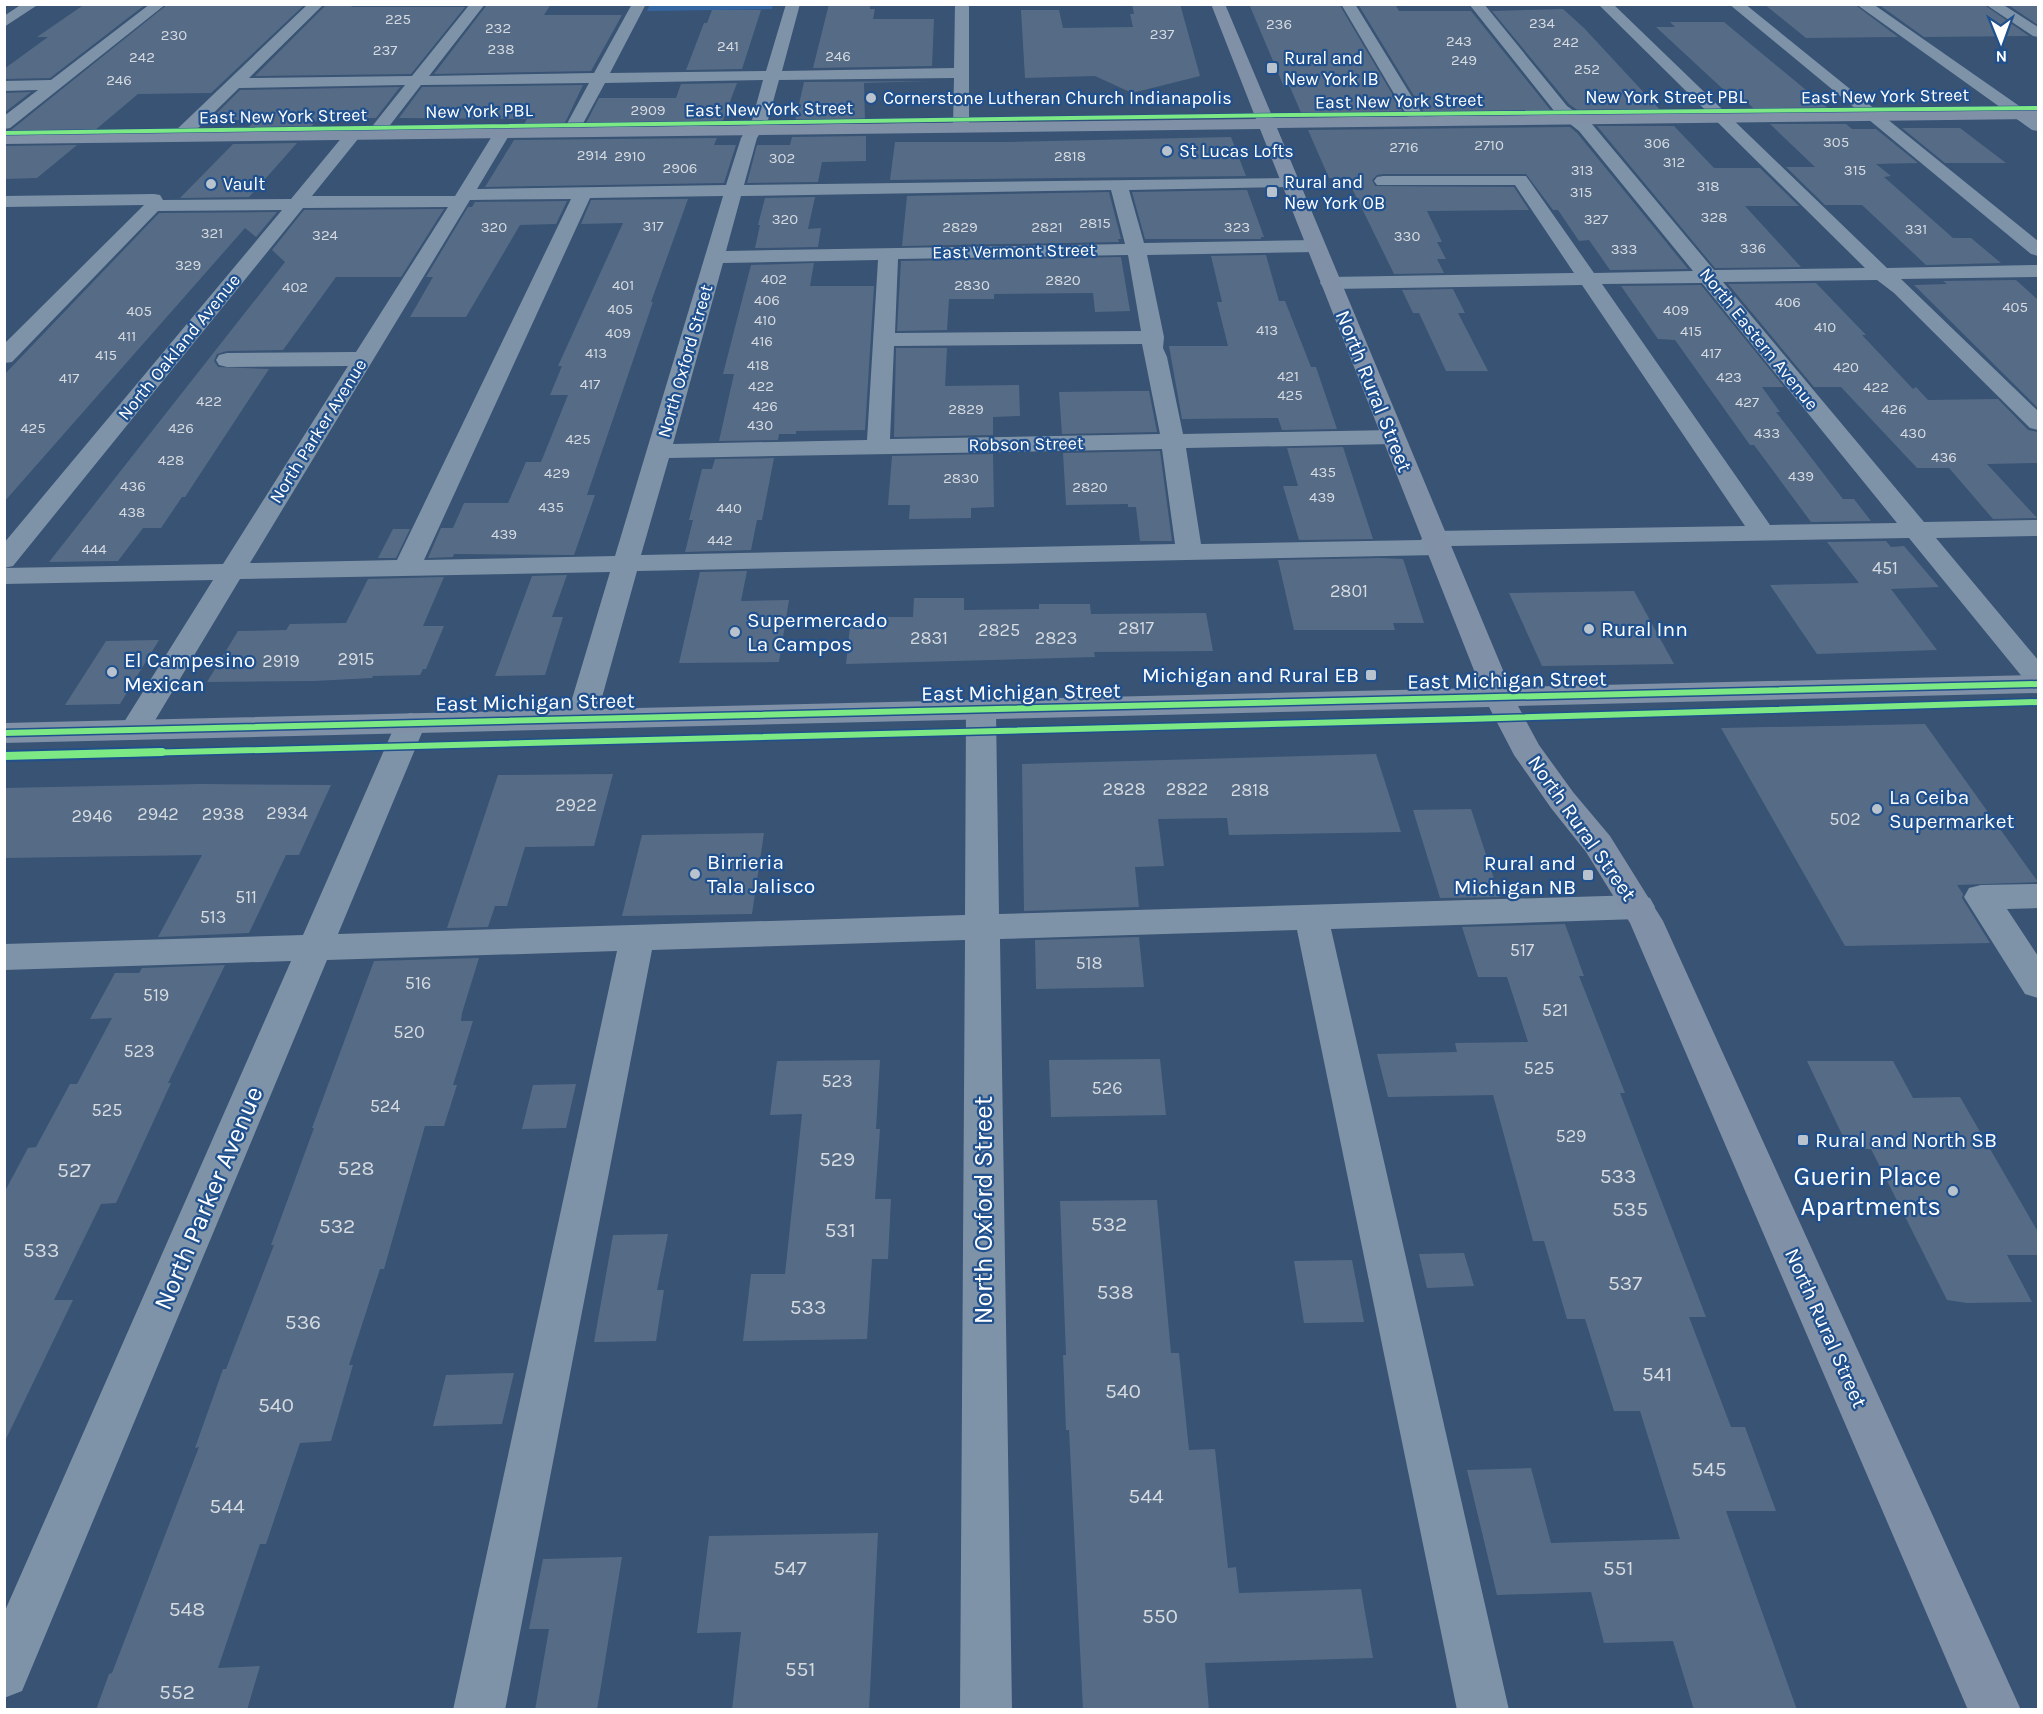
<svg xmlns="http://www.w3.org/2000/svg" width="2043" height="1714" font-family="Karla,sans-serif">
<rect width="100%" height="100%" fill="#385374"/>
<path fill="#3567a3" d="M650,4L773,5L772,9L647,11Z"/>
<g fill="#566c86">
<path d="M85,4H146L50,78L4,79V69L48,37H37Z"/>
<path d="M168,4L303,6L211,93L138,94L94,131L4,132L11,130Z"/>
<path d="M505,4H551L544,15H622L591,71L434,74L486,6Z"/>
<path d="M829,4H870V9H875L873,19H934L932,66L813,68Z"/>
<path d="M1132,4H1180L1200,76L1132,93L1095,76L1025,78L1021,10H1059L1063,28L1133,27L1130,14H1134Z"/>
<path d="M1249,4H1339L1404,114L1302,115L1290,87H1284Z"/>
<path d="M1358,4H1395L1399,11H1471L1552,112L1425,114Z"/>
<path d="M1764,4H1854L1898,37L1806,38Z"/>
<path d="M1878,4H1983L2029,36L1924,37Z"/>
<path d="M2007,4H2038V25Z"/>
<path d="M353,5L351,7H465L411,74L255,76L325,6Z"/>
<path d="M1563,9L1584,28L1661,111L1580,112L1569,104L1492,11Z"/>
<path d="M712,10H761L742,69L686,70L704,23H707Z"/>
<path d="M1670,22H1724L1829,109L1755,110L1748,103L1739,104L1656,27H1675Z"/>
<path d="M932,81L864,83L865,121L795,122L804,82Z"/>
<path d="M737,83L722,123L585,125L599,98H676L681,84Z"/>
<path d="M583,85L564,125L523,126L527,119L399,118L422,87Z"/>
<path d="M400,87L376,118H319L310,128L247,129L256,120H210L240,90Z"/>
<path d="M31,92L4,113V93Z"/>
<path d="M1770,124H1846L1852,129H1876L1918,163L1876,164L1891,176L1884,177L1953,238H1971L2001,263L1926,265L1862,205H1825L1786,167H1815Z"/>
<path d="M1597,126H1674L1714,168H1760L1799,206H1745L1801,267L1715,268Z"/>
<path d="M1570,127L1577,133L1688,269L1610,270L1589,240L1579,241L1558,210H1553L1526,174H1383L1377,175L1372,180L1375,186L1514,187L1529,210L1427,211L1442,242H1437L1446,259H1437L1444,273L1394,274L1347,178H1329L1308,130Z"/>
<path d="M1902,128H1960L2006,163H1945Z"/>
<path d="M866,136V161L822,162L818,182L747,183L757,145H790L792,137Z"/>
<path d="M1231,137L1246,176L890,180L895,142H1009Z"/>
<path d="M717,138L714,145H736L724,183L485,187L514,140Z"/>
<path d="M297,143L249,197L180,198L233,144Z"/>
<path d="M77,145L37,178L4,179V146Z"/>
<path d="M1247,190L1264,237H1261V239H1145L1132,192Z"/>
<path d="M1109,192L1121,239H1118L1119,242L902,246L907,196Z"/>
<path d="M815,197L808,229L821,228L818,247L755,248L760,225H758L765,198Z"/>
<path d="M688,199L651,302H653L587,495H595L574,555L454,554L453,557L428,558L441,528H453L464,503H508L526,462H541L568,395H550L562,366H558L623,223L581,224L591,200Z"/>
<path d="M567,201L556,224L520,225L466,317H410L433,277H426L468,207H472L475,202Z"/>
<path d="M444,209L401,277H336L283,350L227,351L217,354L214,361L218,367L269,369L185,497H182L161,528H143L118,561L49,562L285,262L272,250L304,210Z"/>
<path d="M277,212L256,237L245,228L4,502V375L159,213Z"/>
<path d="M1266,255L1279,301H1285L1311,367H1316L1337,429L1282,430L1278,418L1182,419L1169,346H1228L1217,302H1222L1211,256Z"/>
<path d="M1121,257L1130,311L1095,312L1093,293L994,294V299H949L947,330L897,331L901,261Z"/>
<path d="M814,263L810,286H874L865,430L796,431V434H779L778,440L719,441L734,374H723L751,265Z"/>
<path d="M2016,280L2038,300V408L1914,285L1947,284L1943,281Z"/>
<path d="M1816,283L1866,335H1862L1913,389L1916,387L1928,400L1998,399L2028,430L2038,432V463L1987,464L2037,518L1993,519L1949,468H1917L1841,387H1814L1728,284Z"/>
<path d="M1701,285L1784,387H1762L1780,412H1776L1843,499H1854L1871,521L1811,522L1754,445H1750L1675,340L1658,339L1621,286Z"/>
<path d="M1453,289L1465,313H1458L1488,371H1446L1419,313H1413L1402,290Z"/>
<path d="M896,348H947L945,386L1019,385L1020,416L993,417V435L894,437Z"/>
<path d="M1126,391H1149L1157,432L1062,434L1059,392Z"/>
<path d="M1343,447L1373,539L1299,540L1283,486H1298L1287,448Z"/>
<path d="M1160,451L1172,541H1140L1136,507H1128V504L1066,505L1063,453Z"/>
<path d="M993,454L994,507L971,508V518L909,519L910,505H888L892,456Z"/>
<path d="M774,458L762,520H757L751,550L685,552L693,520H689L702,469H712L715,459Z"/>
<path d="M393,529H410L396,558H378Z"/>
<path d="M1886,541L1891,547L1904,546L1939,587L1891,589L1937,650L1817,654L1770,585L1859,583L1827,542Z"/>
<path d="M1380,558L1403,559L1424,623H1393L1395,630H1294L1278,560Z"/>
<path d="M747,571L741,601L789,600L779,662L679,663L700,572Z"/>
<path d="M567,575L552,617H563L545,675L495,676L532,576Z"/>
<path d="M444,577L423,626H444L426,669H423L420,675L373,676L372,678L314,681L207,682L238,631L286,630L290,624L346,623L368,579Z"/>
<path d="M1634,591L1674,664L1542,666L1509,593Z"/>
<path d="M914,598H964V610L1039,609V604H1090L1091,614L1206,613L1213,651L1094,652L1095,657L846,664L851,617H913Z"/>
<path d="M159,640L120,704L65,705L106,641Z"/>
<path d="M1925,724L2038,882L1957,885L1963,894L1962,898L1990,943L1845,946L1721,728Z"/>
<path d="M1376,754L1401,832L1229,835L1227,818L1158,819L1164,866L1135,867L1139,907L1024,911L1022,764Z"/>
<path d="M613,774L594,846L525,847L507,906H495L488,927L447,928L498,775Z"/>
<path d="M199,784L331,785L299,855H286L249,933L158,937L202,855L4,858V788Z"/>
<path d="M1471,809L1500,897L1440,898L1413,810Z"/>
<path d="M764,833L752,914L622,916L642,835Z"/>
<path d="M1565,924L1584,976H1579L1625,1093H1620L1706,1317H1689L1731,1427H1745L1776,1511H1726L1797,1710H1694L1673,1641L1604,1643L1591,1592L1497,1595L1467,1470L1531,1468L1551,1543L1680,1539L1640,1411H1614L1585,1319H1567L1544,1241H1533L1493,1095L1388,1097L1377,1054L1457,1052L1455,1043L1528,1042L1507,977H1478L1462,927Z"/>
<path d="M1139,937L1144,987L1036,989L1035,940Z"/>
<path d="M479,958L462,1013L461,1021H473L453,1085H457L444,1126H425L384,1269H380L349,1365H353L331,1441L300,1443L266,1544H260L218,1668L260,1666L247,1710H96L109,1674L112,1673L199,1447L195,1448L223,1369H226L274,1245H271L314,1128H312L374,961Z"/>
<path d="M225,965L168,1083H171L116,1203L101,1204L54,1300H73L4,1443V1193L28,1148L36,1147L70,1084H77L112,1018L90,1019L115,973H139L142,968Z"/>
<path d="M1160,1059L1166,1115L1051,1117L1049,1060Z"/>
<path d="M880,1060L876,1129H880L875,1199H891L888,1259H872L867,1339L743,1341L751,1274H785L802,1114L770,1115L777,1061Z"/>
<path d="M1807,1061H1893L1913,1098L1960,1097L2038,1232V1255H2007L2032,1302L1967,1303L1947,1300L1871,1149H1849Z"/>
<path d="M576,1084L566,1128L522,1129L533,1085Z"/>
<path d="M1157,1200L1171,1353H1179L1189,1450L1215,1449L1228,1568L1236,1567L1239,1593L1361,1589L1373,1658L1205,1663L1209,1710H1083L1069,1430H1066L1063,1355H1066L1060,1201Z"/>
<path d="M668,1234L657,1290H664L656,1341L594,1342L613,1235Z"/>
<path d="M1464,1253L1474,1286L1427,1288L1419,1254Z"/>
<path d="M1352,1260L1364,1322L1304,1323L1294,1261Z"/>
<path d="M514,1373L502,1424L433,1426L446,1375Z"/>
<path d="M878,1533L869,1710H732L741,1632L697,1633L709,1536Z"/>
<path d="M622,1557L597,1710H535L549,1629H529L543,1559Z"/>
</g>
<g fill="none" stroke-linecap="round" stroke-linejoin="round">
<g fill="#7f93a8" fill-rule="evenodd">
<path d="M22,4H39L4,27V16Z"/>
<path d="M150,4H166L10,128L4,129V116L38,90L4,91V81L51,80Z"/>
<path d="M308,4H324L249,78L412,76L470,4H485L429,76L594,73L632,4H646L610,73L766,71L786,4H800L782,71L954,68L955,4H969V126L967,130H955L953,126L954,78L779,80L768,120L757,138L744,185L1295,178L1298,182L1295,186L1289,187L1129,190L1144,243L1315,240L1322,242L1325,246L1322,250L1315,252L1147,255L1164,337L1163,348L1167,357L1183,434L1393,430L1401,432L1405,437L1401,442L1393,444L1186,448L1201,544L1421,540L1425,534L1434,531L1745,526L1582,285L1330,289L1323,287L1320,283L1323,279L1330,277L1574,273L1515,185H1377L1374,181L1377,177L1383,176H1526L1594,273L1693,271L1579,131L1555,112L1469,4H1484L1567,106L1591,123L1714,270L1865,268L1598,4H1613L1887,268L2038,265V277L1901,279L2038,411V430L2030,428L1894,293L1877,280L1723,282L1924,522L2038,520V536L1936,538L2038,660V687L2028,684L1909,538L1451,546L1447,553L1438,555L637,571L596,719L592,726L581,729L570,726L566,719L610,572L240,579L145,737L134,740L123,737L119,730L213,580L4,584V568L223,564L348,366L227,367L219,365L216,360L219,355L227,353L356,352L448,207L303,208L13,566L4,568V543L282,210L158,211L12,362L4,363V344L144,205L4,207V196L154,194L160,195L163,200L291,199L348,130L354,129L362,134L312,196H455L497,128L503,127L511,132L477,189L726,185L741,138L752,120L763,80L605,83L579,131L571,136L563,131L589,83L421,85L380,138L374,139L366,134L405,85L239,88L185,141H173L171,137L173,133ZM1111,190L1125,244L726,251L741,196ZM723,196L615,556L424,560L590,198ZM571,199L397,560L250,563L470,200ZM1128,255L1141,331L895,333L898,259ZM878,260L867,440L673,444L723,263ZM1702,283L1897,523L1770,525L1602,284ZM1142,344L1160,434L890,439L894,346ZM1162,449L1175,544L641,555L669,458Z"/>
<path d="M1341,4H1355L1426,120L1424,124H1412Z"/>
<path d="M1729,4H1745L2038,241V256L2031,254Z"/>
<path d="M1856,4H1873L2038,119V131L2032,130Z"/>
<path d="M1985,4H2002L2038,27V37L2033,36Z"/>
<path d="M981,702L992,704L996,711L999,914L1638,895L1650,898L1655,907L1650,916L1638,919L1331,929L1509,1710H1457L1297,930L1000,939L1012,1710H960L965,940L652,950L505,1710H453L617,951L327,960L22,1691L4,1698V1613L291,961L4,970V944L303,935L396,723L400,716L411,713L422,716L426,723L338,934L965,915L966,711L970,704Z"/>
<path d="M2038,884V908L2007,909L2038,956V998L2025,994L1964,897L1969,888L1981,885Z"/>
</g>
<path fill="#7f90a7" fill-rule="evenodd" d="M1211,4H1225L1273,118L2038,109V119L1277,128L1510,687L2038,675V693L1518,706L1539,745L1573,792L1610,836L1663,921L2021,1710H1968L1630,923L1586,852L1551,808L1514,755L1489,707L4,743V723L1481,688L1260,129L4,144V134L1256,119Z"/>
<g stroke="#20508d" stroke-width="5">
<path id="cycleway-far2" d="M4,133L1293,115L2038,108"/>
</g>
<g stroke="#20508d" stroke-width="9">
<g id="cycleway-far1">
<path d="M4,733L2038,684"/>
<path d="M103,754L1468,719L2038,702"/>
</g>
</g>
<g stroke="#20508d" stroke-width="12">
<path id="cycleway" d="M4,756L162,752"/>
</g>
<use href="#cycleway-far2" stroke="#7ce984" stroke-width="4"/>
<use href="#cycleway-far1" stroke="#7ce984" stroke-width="6"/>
<use href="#cycleway" stroke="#7ce984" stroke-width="8"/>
</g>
<g fill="#b9c3ce" stroke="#20508d" stroke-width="2">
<rect x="1266" y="62" width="12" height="12" rx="3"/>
<circle cx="871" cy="98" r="6"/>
<circle cx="1167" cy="151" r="6"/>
<circle cx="211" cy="184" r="6"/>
<rect x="1266" y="186" width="12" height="12" rx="3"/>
<circle cx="1589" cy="629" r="6"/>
<circle cx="735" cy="632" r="6"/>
<circle cx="112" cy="672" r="6"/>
<rect x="1365" y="669" width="12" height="12" rx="3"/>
<circle cx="1877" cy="809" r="6"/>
<circle cx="695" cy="874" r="6"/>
<rect x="1582" y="869" width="12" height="12" rx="3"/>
<rect x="1797" y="1134" width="12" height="12" rx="3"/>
<circle cx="1953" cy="1191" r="6"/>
</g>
<g text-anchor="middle" stroke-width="4.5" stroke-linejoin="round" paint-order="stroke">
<g font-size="15" fill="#d5dae1">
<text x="398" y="24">225</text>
<text x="1542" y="28">234</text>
<text x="1279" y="29">236</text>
<text x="498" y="33">232</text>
<text x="1162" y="39">237</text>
<text x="174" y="40">230</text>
<text x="1459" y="46">243</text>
<text x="1566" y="47">242</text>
<text x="728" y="51">241</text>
<text x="501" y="54">238</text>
<text x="385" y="55">237</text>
<text x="838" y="61">246</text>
<text x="142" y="62">242</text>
<text x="1464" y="65">249</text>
<text x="1587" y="74">252</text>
<text x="119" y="85">246</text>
<text x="648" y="115">2909</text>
<text x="1836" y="147">305</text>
<text x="1657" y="148">306</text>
<text x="1489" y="150">2710</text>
<text x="1404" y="152">2716</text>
<text x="592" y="160">2914</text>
<text x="630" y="161">2910</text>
<text x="1070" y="161">2818</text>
<text x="782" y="163">302</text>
<text x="1674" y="167">312</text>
<text x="680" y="173">2906</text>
<text x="1582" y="175">313</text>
<text x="1855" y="175">315</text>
<text x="1708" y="191">318</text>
<text x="1581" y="197">315</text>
<text x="1714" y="222">328</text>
<text x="785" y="224">320</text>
<text x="1596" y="224">327</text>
<text x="1095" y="228">2815</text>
<text x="653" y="231">317</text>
<text x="494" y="232">320</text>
<text x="960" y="232">2829</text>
<text x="1047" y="232">2821</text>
<text x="1237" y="232">323</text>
<text x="1916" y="234">331</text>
<text x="212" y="238">321</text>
<text x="325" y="240">324</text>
<text x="1407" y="241">330</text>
<text x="1753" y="253">336</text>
<text x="1624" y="254">333</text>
<text x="188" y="270">329</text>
<text x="774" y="284">402</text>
<text x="1063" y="285">2820</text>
<text x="623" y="290">401</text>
<text x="972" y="290">2830</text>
<text x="295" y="292">402</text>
<text x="767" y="305">406</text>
<text x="1788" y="307">406</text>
<text x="2015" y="312">405</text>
<text x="620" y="314">405</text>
<text x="1676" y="315">409</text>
<text x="139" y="316">405</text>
<text x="765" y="325">410</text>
<text x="1825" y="332">410</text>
<text x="1267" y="335">413</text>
<text x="1691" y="336">415</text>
<text x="618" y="338">409</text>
<text x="127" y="341">411</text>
<text x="762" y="346">416</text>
<text x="596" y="358">413</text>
<text x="1711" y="358">417</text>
<text x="106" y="360">415</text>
<text x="758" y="370">418</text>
<text x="1846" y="372">420</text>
<text x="1288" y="381">421</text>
<text x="1729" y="382">423</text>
<text x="69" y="383">417</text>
<text x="590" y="389">417</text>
<text x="761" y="391">422</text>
<text x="1876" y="392">422</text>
<text x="1290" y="400">425</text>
<text x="209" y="406">422</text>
<text x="1747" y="407">427</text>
<text x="765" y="411">426</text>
<text x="966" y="414">2829</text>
<text x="1894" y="414">426</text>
<text x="760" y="430">430</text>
<text x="33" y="433">425</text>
<text x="181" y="433">426</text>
<text x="1767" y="438">433</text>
<text x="1913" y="438">430</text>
<text x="578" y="444">425</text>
<text x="1944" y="462">436</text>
<text x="171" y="465">428</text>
<text x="1323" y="477">435</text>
<text x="557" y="478">429</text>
<text x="1801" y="481">439</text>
<text x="961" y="483">2830</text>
<text x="133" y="491">436</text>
<text x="1090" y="492">2820</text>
<text x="1322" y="502">439</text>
<text x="551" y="512">435</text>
<text x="729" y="513">440</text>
<text x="132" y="517">438</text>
<text x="504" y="539">439</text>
<text x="720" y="545">442</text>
<text x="94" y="554">444</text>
</g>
<g font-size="18" fill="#fff" stroke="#20508d" text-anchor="start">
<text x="1284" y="64">Rural and<tspan x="1284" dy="21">New York IB</tspan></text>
<text x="883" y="104">Cornerstone Lutheran Church Indianapolis</text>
<text x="1179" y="157">St Lucas Lofts</text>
<text x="1284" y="188">Rural and<tspan x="1284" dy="21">New York OB</tspan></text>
<text x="223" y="190">Vault</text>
</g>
<g font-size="18" fill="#fff" stroke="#20508d">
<text transform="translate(1885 96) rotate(-1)" y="6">East New York Street</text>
<text x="1666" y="103">New York Street PBL</text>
<text transform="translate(1399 101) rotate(-1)" y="6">East New York Street</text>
<text transform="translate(769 109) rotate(-1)" y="6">East New York Street</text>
<text transform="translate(479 111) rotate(-1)" y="6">New York PBL</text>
<text transform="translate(283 116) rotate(-1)" y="6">East New York Street</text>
<text transform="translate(1014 251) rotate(-1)" y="6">East Vermont Street</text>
<text transform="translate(1759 339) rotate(51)" y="6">North Eastern Avenue</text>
<text transform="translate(179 347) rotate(-51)" y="6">North Oakland Avenue</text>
<text transform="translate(685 361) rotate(-74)" y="6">North Oxford Street</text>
<text transform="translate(318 431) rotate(-58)" y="6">North Parker Avenue</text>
<text transform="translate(1026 444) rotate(-1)" y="6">Robson Street</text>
</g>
<g font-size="18" fill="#d5dae1">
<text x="1885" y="574">451</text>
<text x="1349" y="597">2801</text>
<text x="1136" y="634">2817</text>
<text x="999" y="636">2825</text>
<text x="929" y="644">2831</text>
<text x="1056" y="644">2823</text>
<text x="356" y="665">2915</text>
<text x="281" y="667">2919</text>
<text x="1124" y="795">2828</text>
<text x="1187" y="795">2822</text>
<text x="1250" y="796">2818</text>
<text x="576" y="811">2922</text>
<text x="287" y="819">2934</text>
<text x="158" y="820">2942</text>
<text x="223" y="820">2938</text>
<text x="92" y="822">2946</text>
<text x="1845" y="825">502</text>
<text x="246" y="903">511</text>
<text x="213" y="923">513</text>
<text x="1522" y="956">517</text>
<text x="1089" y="969">518</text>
<text x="418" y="989">516</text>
<text x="156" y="1001">519</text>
<text x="1555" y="1016">521</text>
<text x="409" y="1038">520</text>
<text x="139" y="1057">523</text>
<text x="1539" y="1074">525</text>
<text x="837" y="1087">523</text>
<text x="1107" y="1094">526</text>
<text x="385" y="1112">524</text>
<text x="107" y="1116">525</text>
<text x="1571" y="1142">529</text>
</g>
<g font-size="21" fill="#fff" stroke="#20508d">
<text transform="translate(1374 391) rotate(68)" y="7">North Rural Street</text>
<text transform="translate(1507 680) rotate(-1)" y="7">East Michigan Street</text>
<text transform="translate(1021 692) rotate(-1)" y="7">East Michigan Street</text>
<text transform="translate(535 702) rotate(-1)" y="7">East Michigan Street</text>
<text transform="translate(1582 828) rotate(55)" y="7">North Rural Street</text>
<text transform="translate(1826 1328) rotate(66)" y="7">North Rural Street</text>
</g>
<g font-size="21" fill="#fff" stroke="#20508d" text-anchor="start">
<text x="747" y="627">Supermercado<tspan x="747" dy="24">La Campos</tspan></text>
<text x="1601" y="636">Rural Inn</text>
<text x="124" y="667">El Campesino<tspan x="124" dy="24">Mexican</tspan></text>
<text x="1359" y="682" text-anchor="end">Michigan and Rural EB</text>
<text x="1889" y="804">La Ceiba<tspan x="1889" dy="24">Supermarket</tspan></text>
<text x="707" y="869">Birrieria<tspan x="707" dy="24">Tala Jalisco</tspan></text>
<text x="1576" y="870" text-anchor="end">Rural and<tspan x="1576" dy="24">Michigan NB</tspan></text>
<text x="1815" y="1147">Rural and North SB</text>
</g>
<g font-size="21" fill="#d5dae1">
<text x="837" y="1166">529</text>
<text x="356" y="1175">528</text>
<text x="74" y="1177">527</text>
<text x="1618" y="1183">533</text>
<text x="1630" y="1216">535</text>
<text x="1109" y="1231">532</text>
<text x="337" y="1233">532</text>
<text x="840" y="1237">531</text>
<text x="41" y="1257">533</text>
<text x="1625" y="1290">537</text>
<text x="1115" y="1299">538</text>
<text x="808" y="1314">533</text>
<text x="303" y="1329">536</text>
<text x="1657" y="1381">541</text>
<text x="1123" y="1398">540</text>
<text x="276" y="1412">540</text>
<text x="1709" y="1476">545</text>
<text x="1146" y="1503">544</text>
<text x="227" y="1513">544</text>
<text x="790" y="1575">547</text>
<text x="1618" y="1575">551</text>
<text x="187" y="1616">548</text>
<text x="1160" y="1623">550</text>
<text x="800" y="1676">551</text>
<text x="177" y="1699">552</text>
</g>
<g font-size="26" fill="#fff" stroke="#20508d" text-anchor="end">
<text x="1941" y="1185">Guerin Place<tspan x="1941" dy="30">Apartments</tspan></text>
</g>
<g font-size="26" fill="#fff" stroke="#20508d">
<text transform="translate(208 1198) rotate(-67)" y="9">North Parker Avenue</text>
<text transform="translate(983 1210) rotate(-90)" y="9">North Oxford Street</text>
</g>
</g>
<rect width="2043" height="1714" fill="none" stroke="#ffffff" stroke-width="12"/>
<g transform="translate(2001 42) rotate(179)" stroke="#20508d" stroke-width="4.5" paint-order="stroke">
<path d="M0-4.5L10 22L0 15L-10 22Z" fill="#ffffff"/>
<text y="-9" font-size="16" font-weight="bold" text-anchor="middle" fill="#ffffff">N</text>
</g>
</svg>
